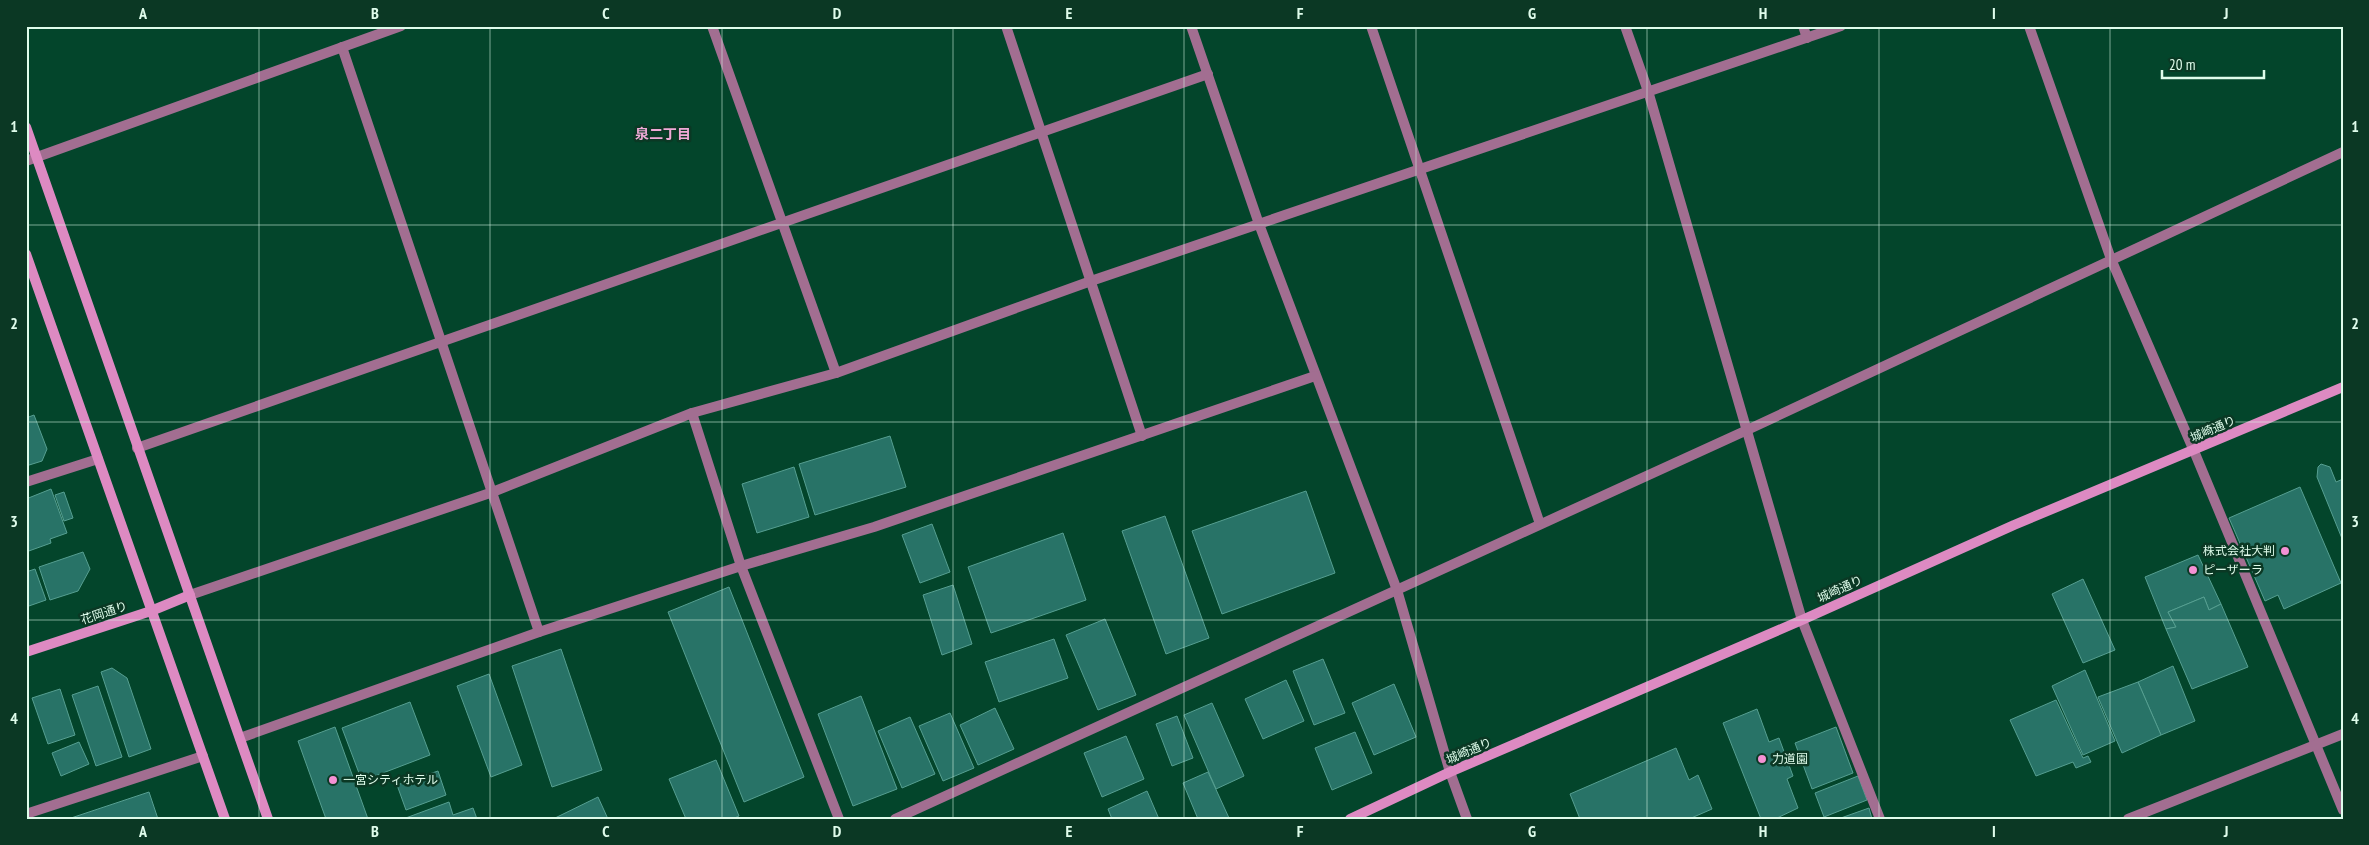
<svg xmlns="http://www.w3.org/2000/svg" width="2369" height="845" font-family="'PT Sans Narrow','Noto Sans JP',sans-serif">
<rect width="100%" height="100%" fill="#03452b"/>
<g fill="#287367" stroke="#569f91">
<path d="M34,415L47,449L42,461L26,466V418Z"/>
<path d="M890,436L906,487L815,515L799,464Z"/>
<path d="M2321,464L2330,467L2336,482L2343,479V541L2317,477L2318,467Z"/>
<path d="M794,467L809,517L757,533L742,484Z"/>
<path d="M2300,487L2341,583L2284,609L2278,595L2265,601L2229,518Z"/>
<path d="M51,489L67,533L50,539L51,543L26,552V499Z"/>
<path d="M1306,491L1335,573L1222,614L1192,531Z"/>
<path d="M64,492L73,518L64,521L55,495Z"/>
<path d="M1165,516L1209,638L1166,654L1122,531Z"/>
<path d="M932,524L950,572L920,583L902,535Z"/>
<path d="M1063,533L1086,600L991,633L968,567Z"/>
<path d="M83,552L90,569L78,591L50,600L39,567Z"/>
<path d="M2198,555L2221,604L2209,610L2204,597L2168,612L2176,627L2166,629L2145,577Z"/>
<path d="M35,569L46,600L26,607V572Z"/>
<path d="M2083,579L2115,650L2083,663L2052,594Z"/>
<path d="M953,585L972,644L942,655L923,595Z"/>
<path d="M729,587L804,777L744,802L668,612Z"/>
<path d="M2204,597L2209,610L2221,604L2248,667L2192,689L2166,629L2176,627L2168,612Z"/>
<path d="M1105,619L1136,695L1098,710L1066,635Z"/>
<path d="M1054,639L1068,678L999,702L985,662Z"/>
<path d="M561,649L602,770L552,787L512,666Z"/>
<path d="M1323,659L1345,713L1314,725L1293,671Z"/>
<path d="M2173,666L2195,721L2161,735L2138,682Z"/>
<path d="M112,668L127,678L151,749L129,757L101,672Z"/>
<path d="M2085,670L2115,741L2083,755L2052,686Z"/>
<path d="M489,674L522,765L491,777L457,686Z"/>
<path d="M1286,680L1304,721L1263,739L1245,699Z"/>
<path d="M2138,682L2161,735L2122,753L2098,697Z"/>
<path d="M1394,684L1416,737L1374,755L1352,703Z"/>
<path d="M98,686L122,757L96,766L72,695Z"/>
<path d="M60,689L75,735L48,744L32,698Z"/>
<path d="M861,696L897,789L853,806L818,714Z"/>
<path d="M2056,700L2083,758L2088,756L2091,762L2076,768L2073,762L2036,776L2010,720Z"/>
<path d="M410,702L430,755L362,781L342,728Z"/>
<path d="M1212,703L1244,776L1216,789L1184,715Z"/>
<path d="M995,708L1014,749L978,765L960,725Z"/>
<path d="M1757,709L1769,742L1779,738L1793,776L1787,779L1798,808L1775,819H1761L1723,723Z"/>
<path d="M950,713L974,768L943,781L919,726Z"/>
<path d="M1177,716L1193,758L1172,766L1156,724Z"/>
<path d="M910,717L935,774L902,788L878,731Z"/>
<path d="M335,727L368,819H326L298,741Z"/>
<path d="M1836,727L1853,773L1812,789L1795,743Z"/>
<path d="M1355,732L1372,773L1332,790L1315,748Z"/>
<path d="M1126,736L1144,779L1102,797L1084,753Z"/>
<path d="M79,742L89,764L61,776L52,753Z"/>
<path d="M1676,748L1689,780L1698,775L1712,809L1689,819H1580L1570,794Z"/>
<path d="M716,760L739,816L732,819H686L669,779Z"/>
<path d="M438,771L446,795L406,810L397,785Z"/>
<path d="M1208,772L1229,818L1227,819H1198L1183,783Z"/>
<path d="M1858,776L1867,800L1824,817L1815,793Z"/>
<path d="M1147,791L1159,819H1112L1108,809Z"/>
<path d="M149,792L158,819L71,818Z"/>
<path d="M598,797L608,819H553Z"/>
<path d="M449,802L453,815L473,808L477,819H403Z"/>
<path d="M1869,808L1872,819H1838Z"/>
</g>
<g fill="none" stroke-linecap="round" stroke-linejoin="round">
<g stroke="#a26e91" stroke-width="10">
<path d="M712,26L836,373"/>
<path d="M1006,26L1142,436"/>
<path d="M1191,26L1259,224L1397,590L1450,772L1467,819"/>
<path d="M1371,26L1540,524"/>
<path d="M1625,26L1648,91L1802,620L1880,819"/>
<path d="M1803,26L1807,38"/>
<path d="M2029,26L2111,259L2194,451L2343,810"/>
<path d="M342,47L539,632"/>
<path d="M26,161L401,26"/>
<path d="M692,413L741,566L839,819"/>
<path d="M137,448L1208,74"/>
<path d="M26,482L98,459"/>
<path d="M190,595L490,493L692,413L836,373L1091,281L1841,26"/>
<path d="M240,738L539,632L741,566L874,527L1315,376"/>
<path d="M26,814L203,756"/>
<path d="M895,819L1745,431L2343,152"/>
<path d="M2128,819L2343,734"/>
</g>
<g stroke="#dd8ac2" stroke-width="10">
<path d="M26,127L268,819"/>
<path d="M26,254L225,819"/>
<path d="M26,652L151,611L190,595"/>
<path d="M1350,819L1450,772L1802,620L2014,525L2343,387"/>
</g>
</g>
<path fill="none" stroke="#dffceb" stroke-width="1" stroke-opacity="0.55" d="M259,26V819M490,26V819M722,26V819M953,26V819M1184,26V819M1416,26V819M1647,26V819M1879,26V819M2110,26V819M26,225H2343M26,422H2343M26,620H2343"/>
<g fill="#f491d4" stroke="#0b3824" stroke-width="2">
<circle cx="2285" cy="551" r="5"/>
<circle cx="2193" cy="570" r="5"/>
<circle cx="1762" cy="759" r="5"/>
<circle cx="333" cy="780" r="5"/>
</g>
<g text-anchor="middle" stroke-width="5" stroke-linejoin="round" paint-order="stroke">
<g font-size="12" fill="#dffceb" stroke="#0b3824">
<text transform="translate(2213 429) rotate(-23)" y="4">城崎通り</text>
<text transform="translate(1840 589) rotate(-24)" y="4">城崎通り</text>
<text transform="translate(104 613) rotate(-18)" y="4">花岡通り</text>
<text transform="translate(1469 751) rotate(-23)" y="4">城崎通り</text>
</g>
<g font-size="12" fill="#dffceb" stroke="#0b3824" text-anchor="start">
<text x="2275" y="555" text-anchor="end">株式会社大判</text>
<text x="2203" y="574">ピーザーラ</text>
<text x="1772" y="763">力道園</text>
<text x="343" y="784">一宮シティホテル</text>
</g>
<g font-size="14" font-weight="bold" fill="#efaad7" stroke="#0b3824">
<text x="663" y="139">泉二丁目</text>
</g>
</g>
<rect width="2369" height="845" fill="none" stroke="#0b3824" stroke-width="55"/>
<path d="M2162 70v8h102v-8" fill="none" stroke="#dffceb" stroke-width="2.5"/>
<text x="2169" y="70" font-size="15" fill="#dffceb" stroke="#0b3824" stroke-width="4" paint-order="stroke">20 m</text>
<rect x="28" y="28" width="2314" height="790" fill="none" stroke="#dffceb" stroke-width="2"/>
<g font-size="16" text-anchor="middle" font-weight="bold" fill="#dffceb">
<text x="143" y="19">A</text>
<text x="375" y="19">B</text>
<text x="606" y="19">C</text>
<text x="837" y="19">D</text>
<text x="1069" y="19">E</text>
<text x="1300" y="19">F</text>
<text x="1532" y="19">G</text>
<text x="1763" y="19">H</text>
<text x="1994" y="19">I</text>
<text x="2226" y="19">J</text>
<text x="14" y="132">1</text>
<text x="2355" y="132">1</text>
<text x="14" y="329">2</text>
<text x="2355" y="329">2</text>
<text x="14" y="527">3</text>
<text x="2355" y="527">3</text>
<text x="14" y="724">4</text>
<text x="2355" y="724">4</text>
<text x="143" y="837">A</text>
<text x="375" y="837">B</text>
<text x="606" y="837">C</text>
<text x="837" y="837">D</text>
<text x="1069" y="837">E</text>
<text x="1300" y="837">F</text>
<text x="1532" y="837">G</text>
<text x="1763" y="837">H</text>
<text x="1994" y="837">I</text>
<text x="2226" y="837">J</text>
</g>
</svg>
